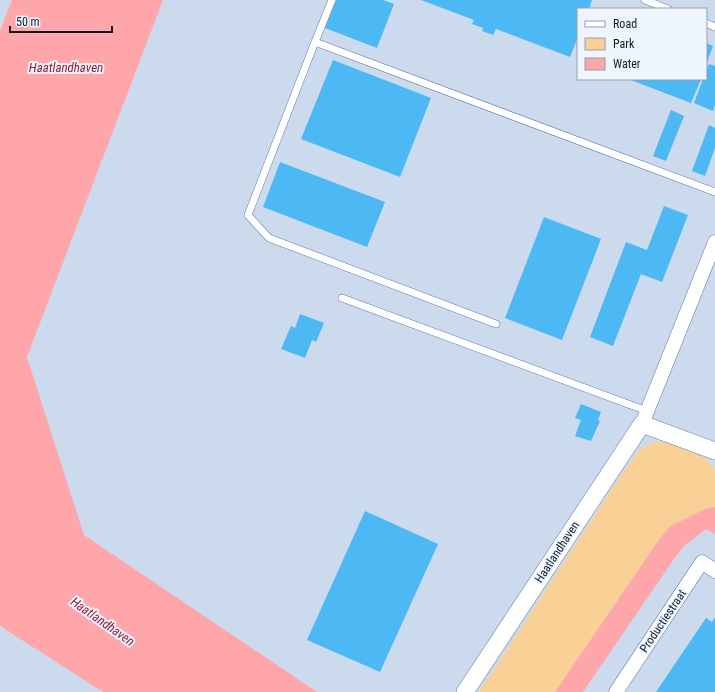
<svg xmlns="http://www.w3.org/2000/svg" width="715" height="692" font-family="'Roboto Condensed',sans-serif">
<rect width="100%" height="100%" fill="#dce8fa"/>
<path fill="#ccdaee" fill-rule="evenodd" d="M0,0H715V692H0ZM578,9H706V79H578Z"/>
<path fill="#f9d196" d="M655,441C683,446 696,446 715,470V507L705,509L669,527L656,544L555,692H479L621,475L640,449Z"/>
<g fill="#ffa6aa">
<path d="M12,0H163L27,357L84,535L317,692H103L0,626V31Z"/>
<path d="M715,507V534L706,529L684,546L674,559L583,692H555L656,544L669,527L705,509Z"/>
</g>
<g fill="#4cb8f4">
<path d="M336,0H383L394,4L377,48L325,28Z"/>
<path d="M421,0H592L589,9H578V37L570,57L496,29L493,35L482,31L483,28L472,24L474,20Z"/>
<path d="M706,43L713,46L706,65Z"/>
<path d="M333,60L431,98L400,177L301,139Z"/>
<path d="M709,64L715,66V105L713,111L694,103L703,79H706V72Z"/>
<path d="M628,79H701L691,103Z"/>
<path d="M671,110L684,116L666,161L653,156Z"/>
<path d="M709,125L715,128V148L705,176L692,171Z"/>
<path d="M280,162L385,202L367,247L263,207Z"/>
<path d="M664,206L688,215L662,282L641,274L613,346L590,337L626,242L647,250Z"/>
<path d="M544,217L601,239L562,340L505,318Z"/>
<path d="M300,314L324,323L316,342L312,340L305,358L281,349L291,326L295,328Z"/>
<path d="M581,404L601,412L598,420L600,421L591,441L575,436L581,420L575,418Z"/>
<path d="M365,511L438,544L380,672L307,640Z"/>
<path d="M715,617V692H656L706,618L712,622Z"/>
</g>
<g fill="none" stroke-linecap="round" stroke-linejoin="round">
<g stroke="#627ea4" stroke-width="8">
<g id="service">
<path d="M332,0L315,42L715,192"/>
<path d="M645,0L668,9"/>
<path d="M706,23L715,27"/>
<path d="M315,42L248,215L269,238L496,324"/>
<path d="M342,298L647,411"/>
</g>
</g>
<g stroke="#627ea4" stroke-width="15">
<g id="minor">
<path d="M642,424L715,242"/>
<path d="M616,692L702,562L715,571"/>
</g>
</g>
<g stroke="#627ea4" stroke-width="18">
<path id="tertiary" d="M465,692L642,424L715,451"/>
</g>
<use href="#service" stroke="#fff" stroke-width="7"/>
<use href="#minor" stroke="#fff" stroke-width="14"/>
<use href="#tertiary" stroke="#fff" stroke-width="17"/>
</g>
<g text-anchor="middle" stroke-width="4" stroke-linejoin="round" paint-order="stroke">
<g font-size="12" fill="#101b2a" stroke="#eff5fe">
<text transform="translate(557 552) rotate(-57)" y="4">Haatlandhaven</text>
<text transform="translate(663 621) rotate(-56)" y="4">Productiestraat</text>
</g>
<g font-size="13" font-style="italic" fill="#991933" stroke="#eff5fe">
<text x="66" y="72">Haatlandhaven</text>
<text transform="translate(103 621) rotate(35)" y="5">Haatlandhaven</text>
</g>
</g>
<rect x="577" y="8" width="130" height="72" fill="#eff5fe" stroke="#969ea9"/>
<rect x="585" y="21" width="20" height="6" fill="#ffffff" stroke="#969ea9"/>
<text x="613" y="28" font-size="12" fill="#101b2a">Road</text>
<rect x="585" y="38" width="20" height="12" fill="#f9d196" stroke="#969ea9"/>
<text x="613" y="48" font-size="12" fill="#101b2a">Park</text>
<rect x="585" y="58" width="20" height="12" fill="#ffa6aa" stroke="#969ea9"/>
<text x="613" y="68" font-size="12" fill="#101b2a">Water</text>
<path d="M10 26v6h102v-6" fill="none" stroke="#101b2a" stroke-width="2"/>
<text x="16" y="26" font-size="12" fill="#101b2a" stroke="#eff5fe" stroke-width="3" paint-order="stroke">50 m</text>
</svg>
